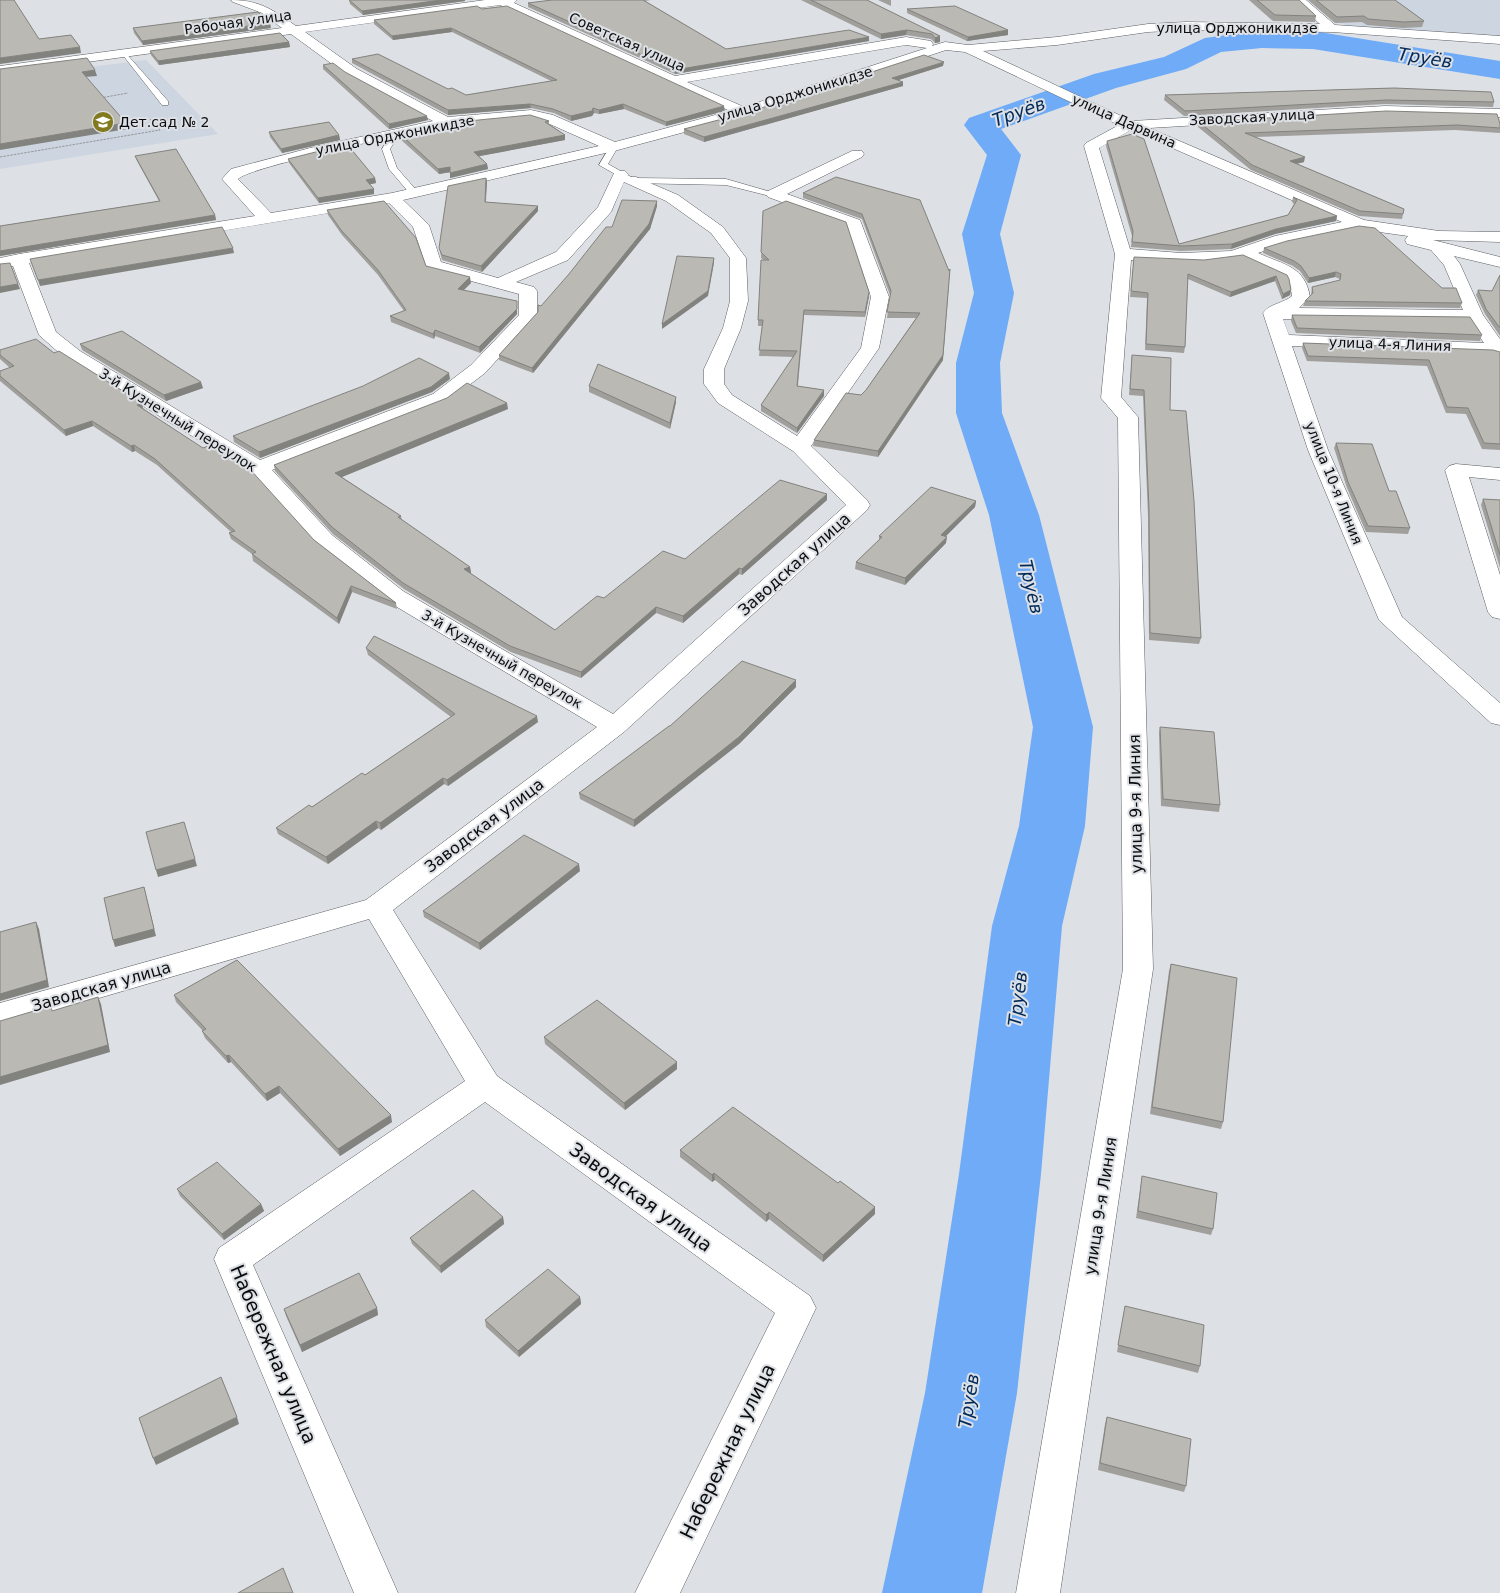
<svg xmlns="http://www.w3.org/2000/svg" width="1500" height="1593" font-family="'DejaVu Sans',sans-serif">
<rect width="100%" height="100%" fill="#dde0e5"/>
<g fill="#cdd5e0">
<path d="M1311,0H1500V39L1353,28L1336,22Z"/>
<path d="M146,60L218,134L0,169V110L50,72Z"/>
</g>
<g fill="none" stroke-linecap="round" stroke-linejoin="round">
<path fill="#6fabf7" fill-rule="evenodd" d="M1262,30L1313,31L1500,61V79L1313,49L1262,48L1221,52L1186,69L1116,88L1001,129L1021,155L1000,234L1014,293L1000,363L1002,413L1039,515L1093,727L1085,826L1062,926L1041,1174L1017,1393L982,1593H882L925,1393L959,1174L992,926L1019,826L1033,727L989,515L956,413V363L974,293L962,234L987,155L964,125L969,118L1094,74L1164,57L1205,38Z"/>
<g stroke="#5b5e62" stroke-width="1">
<g id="lane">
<path d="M124,51L168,101V105H162L122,54V52Z"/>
<path d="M393,131L400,133L390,149L397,168L417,191V195H411L389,169L382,149Z"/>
<path d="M611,145L618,147L608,164L633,178L726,179L778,194L774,197L726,185L631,183L599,165Z"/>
</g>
</g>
<g stroke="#5b5e62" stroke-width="1">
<g id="street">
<path d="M231,0C260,0 273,10 296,26L485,0H517L514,3L675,76L906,37L931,41L933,44L932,46L945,42L968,45L1057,37L1148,24L1186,22L1320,24L1293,0H1306L1335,25L1500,36V44L1332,32L1186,30L1148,32L1057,45L983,51L1132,121L1385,106L1500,109V117L1385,114L1149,128L1364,220L1439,231L1500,232V242L1433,240L1500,257V267L1454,256L1460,264L1483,315L1500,339V358L1492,354L1292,346L1328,450L1402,617L1500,703V725L1491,723L1379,620L1308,450L1263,313C1269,304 1284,303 1292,296L1290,284L1287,279L1242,258C1214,268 1161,262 1131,260L1121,397L1138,417L1153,969L1060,1593H1016L1123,969L1118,418L1101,398L1115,254L1084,146L1086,143L1119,125L965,52L946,50L748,115L614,151L403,200L429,225L441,262L498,278L556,252L598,207L615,171H625L628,174L627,177H636L678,195L723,227L746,258L748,301L741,328L724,369V384L732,395L797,436L861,348L871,297L847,226L768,197L766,194L768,191L852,151H862L864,154L862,157L787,194L860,220L889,297L879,348L811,446L867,500L870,505L867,510L624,732L393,910L497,1076L810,1296L816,1308L680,1593H635L775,1313L485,1102L253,1265L398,1593H354L214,1259L219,1248L465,1081L369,919L0,1027V1003L366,900L597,727L387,601L316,545L251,472L66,359L39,335L13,266L0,268V258L19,254L255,216L222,179L231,169L310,148L433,121L347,75L291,34L0,74V66L282,28L262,13L233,2ZM500,5L730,111L615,142L553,115L531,110L448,117L357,69L305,32ZM906,45L927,48L744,107L687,82ZM531,118L543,121L599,146L392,193L271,213L238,179C248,167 422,130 448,126C475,122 503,119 531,118ZM1131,130L1342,222L1275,236L1231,251L1181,253L1130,249L1099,148ZM624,182L666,201L711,233L730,258V301L723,328L704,369V384L718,403L793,451L846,505L613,714L403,591L332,535L272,470L447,402L485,373L537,316V291L534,287L516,282L568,260L611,212ZM389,203L413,227L427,269L519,294V315L471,365L433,394L260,460L80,351L56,332L29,263ZM1358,229L1408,236L1405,240L1407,244L1431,250L1444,265L1463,310L1299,308L1310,297C1305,266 1284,265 1258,253L1285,244ZM1283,319L1469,321L1484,343L1289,335Z"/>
<path d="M1456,464L1500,468V480L1469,477L1500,575V619L1492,617L1488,612L1445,470L1449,466Z"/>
</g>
</g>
<g stroke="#96999c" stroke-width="1" stroke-dasharray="2.5 1" stroke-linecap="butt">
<path d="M100,98L128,93"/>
<path d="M0,157L160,130L150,119"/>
</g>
<use href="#lane" fill="#fff" fill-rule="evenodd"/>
<use href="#street" fill="#fff" fill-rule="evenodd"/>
</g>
<g fill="#a09f9b">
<path d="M349,0L465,1L363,15L350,4Z"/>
<path d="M552,0H651L645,1L726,49L869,37V41L675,74L528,7V3Z"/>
<path d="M801,0H867L940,36V42L935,43L931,39L906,35L881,39Z"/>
<path d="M878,0H891V6Z"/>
<path d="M1249,0H1299L1316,16L1315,22L1273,21Z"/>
<path d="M1308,0H1395L1424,21L1422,27L1403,28L1367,25L1362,22L1335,23Z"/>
<path d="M482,9L725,111L666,126L624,109L599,114L594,113L592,116L571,121L554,113L531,108L448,115L352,63V59L466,95L551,81L452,32L393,40L374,24V20Z"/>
<path d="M907,9L1008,30V35L967,41L907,13Z"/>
<path d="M133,28H271L143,45L134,33Z"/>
<path d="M289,42L290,47L159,65L151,55L150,51Z"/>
<path d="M323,65L428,120L389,129L323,69Z"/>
<path d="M943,66L899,80L903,86L704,142L684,134V129Z"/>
<path d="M1394,88L1494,102L1493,107L1385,104L1184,116L1164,100L1165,95Z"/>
<path d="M549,121V124L565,135V140L479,156L487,164L488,169L450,178V172L439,174L399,138V133Z"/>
<path d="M1199,122L1500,124V133L1455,130L1255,137L1304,162L1297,164L1404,209L1402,219L1359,216L1251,170L1198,127Z"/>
<path d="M269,132L339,135L340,140L282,153L270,137Z"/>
<path d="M1107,141L1179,244L1288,215L1294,204L1292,202L1293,197L1337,216L1336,221L1275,234L1231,249L1181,251L1131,247L1132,236L1106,146Z"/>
<path d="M135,156L215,215L216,220L0,256V226L159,201L137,161Z"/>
<path d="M288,159L375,178L376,183L370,184L374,189V194L319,203L289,163Z"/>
<path d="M486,178L487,182L486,202L538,211L482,272L442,260L439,248Z"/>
<path d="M803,193L920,200L943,360L878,457L813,446L814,440L866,390L916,318H887L890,295L862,219L803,198Z"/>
<path d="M657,201V206L650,229L533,373L499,360V355L538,312L612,227Z"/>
<path d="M327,210L426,266L471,283L463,290L517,301V314L480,353L435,336L434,339L391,322L390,316L404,311L378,275L342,235L328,215Z"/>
<path d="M763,211L869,292L865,317L804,315L798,386L824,390V396L797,433L761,411V405L793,357L759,356L762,326H758V320L764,260L761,258Z"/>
<path d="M1264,248L1442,288L1462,303L1460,308L1303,306L1305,301L1311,295L1312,287L1339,281L1340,279L1335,277L1308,283L1300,271L1293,266L1263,253Z"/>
<path d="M1134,257L1287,275L1291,290L1290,295L1282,299L1275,281L1230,297L1188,279L1185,347L1184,353L1145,350L1147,298L1130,297Z"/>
<path d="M1500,275V336L1485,314L1476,295L1478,290L1492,291Z"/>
<path d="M1292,315L1482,335L1480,341L1296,333L1291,321Z"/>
<path d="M1303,343L1500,352V450L1482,449L1466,414L1446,413L1427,366L1307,361L1302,348Z"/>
<path d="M80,344L203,388L166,401L82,350Z"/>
<path d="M0,350L54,353L142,403L143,408L314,540L396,603L397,609L352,592L339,624L253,561L252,554L231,539L229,533L231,532L157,465L135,451L132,452L93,426L66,436L0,381V371L10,368L0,359Z"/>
<path d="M1132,355L1170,410L1201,638L1199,644L1149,640L1148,516L1143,396L1129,395Z"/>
<path d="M450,379L432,392L260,458L234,442L233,436Z"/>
<path d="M589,386L676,402L670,429L589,392Z"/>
<path d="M508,409L342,477L401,516L402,520L470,567L471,573H470L555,630L604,598L685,559L827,500L742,575L739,574L683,623L656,613L581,678L511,652L404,589L333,534L275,471L274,465Z"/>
<path d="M1336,443L1389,491L1410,528L1408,534L1366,532L1347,488L1334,448Z"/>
<path d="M1483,499L1500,500V568L1481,505Z"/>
<path d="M976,501L975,507L946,536V543L905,585L855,569L856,562L879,540V536Z"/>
<path d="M366,648L538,722L448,786L444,784L381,830L378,828L328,864L278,834L276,828L365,775L451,717L368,655Z"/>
<path d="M796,687L739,744L634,827L580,799L579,793L670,726Z"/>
<path d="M1160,727L1220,805L1219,812L1161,806L1159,733Z"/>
<path d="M580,871L480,950L424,917L423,911Z"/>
<path d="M1171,964L1223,1122L1221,1129L1150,1114L1169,971Z"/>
<path d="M174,995L392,1122L340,1156L280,1093L267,1101L231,1062L228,1063L205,1038L202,1031H203L176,1002Z"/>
<path d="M544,1037L677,1062V1069L625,1110L545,1044Z"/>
<path d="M680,1150L875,1214L823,1262L769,1219L766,1222L715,1180L712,1182L680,1157Z"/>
<path d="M1142,1176L1213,1229L1211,1235L1136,1218Z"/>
<path d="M177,1189L261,1204L264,1211L224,1240L180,1196Z"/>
<path d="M503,1217L504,1224L441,1273L412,1244L410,1238Z"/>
<path d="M580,1297L581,1304L519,1357L486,1327L485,1320Z"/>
<path d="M1125,1306L1200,1366L1198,1373L1117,1352Z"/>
<path d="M377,1308L378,1315L302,1352L286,1316L284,1309Z"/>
<path d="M1107,1417L1186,1486L1184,1492L1098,1470L1105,1424Z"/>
</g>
<g fill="#82827e">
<path d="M441,0H465V1L363,15L362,11Z"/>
<path d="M270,23L271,28L143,45L142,41Z"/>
<path d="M451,28L452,32L393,40L392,36Z"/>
<path d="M907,30L906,35L881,39V34Z"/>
<path d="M1008,30V35L967,41L968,37Z"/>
<path d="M940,36V42L935,43V38Z"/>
<path d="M869,37V41L675,74V70Z"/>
<path d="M289,42L290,47L159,65L158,61Z"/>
<path d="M80,47L81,53L0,64V58Z"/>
<path d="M944,62L943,66L892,82V78Z"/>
<path d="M95,70L97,76L84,77L82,72Z"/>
<path d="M903,82V86L704,142V137Z"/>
<path d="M530,104L531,108L448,115V110Z"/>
<path d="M623,104L624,109L599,114V110Z"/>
<path d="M724,106L725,111L666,126V122Z"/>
<path d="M593,108L594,113L592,116L571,121V116Z"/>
<path d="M427,116L428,120L389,129V124Z"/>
<path d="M126,123L127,129L0,150V144Z"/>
<path d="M339,135L340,140L282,153L281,149Z"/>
<path d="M565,135V140L475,157L474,152Z"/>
<path d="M1305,157L1304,162L1289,165L1290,161Z"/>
<path d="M487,164L488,169L450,178V173Z"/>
<path d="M450,167L451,172L439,174L438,169Z"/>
<path d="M375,178L376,183L367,185L366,180Z"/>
<path d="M486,178L487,182L485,207V202Z"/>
<path d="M374,189V194L319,203L318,198Z"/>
<path d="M657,201V206L650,229L533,373L532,368Z"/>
<path d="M538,206V211L482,272L481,266Z"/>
<path d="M215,215L216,220L0,256V251Z"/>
<path d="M1337,216L1336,221L1275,234L1231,249L1232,244L1276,229Z"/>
<path d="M233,248L234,253L40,286L38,280Z"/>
<path d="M714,258V263L708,296L662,329V324Z"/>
<path d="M950,269L943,360L878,457V451Z"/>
<path d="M1336,272L1335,277L1308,283L1309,278Z"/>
<path d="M1276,276L1275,281L1230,297L1231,292Z"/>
<path d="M470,277L471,283L459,295L458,289Z"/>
<path d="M18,284L20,289L0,293V287Z"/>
<path d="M1291,290L1290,295L1282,299L1283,294Z"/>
<path d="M869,292V297L865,317V312Z"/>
<path d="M517,301V314L480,353L479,347Z"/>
<path d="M435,330V336L434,339L433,334Z"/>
<path d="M449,373L450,379L432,392L260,458L259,452Z"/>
<path d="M201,382L203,388L166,401L164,395Z"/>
<path d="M824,390V396L797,433V428Z"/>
<path d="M676,397V402L670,429V423Z"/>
<path d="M142,403L143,408L137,405Z"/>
<path d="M507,403L508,409L337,479L335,473Z"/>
<path d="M92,421L93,426L66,436L64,430Z"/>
<path d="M134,445L135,451L132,452L131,446Z"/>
<path d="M827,494V500L742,575V569Z"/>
<path d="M976,501L975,507L941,541V535Z"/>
<path d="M947,537L946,543L905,585V578Z"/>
<path d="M470,567L471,573L465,576L464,569Z"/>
<path d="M739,568V574L683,623V616Z"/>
<path d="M351,586L352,592L339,624L337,618Z"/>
<path d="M656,607V613L581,678V672Z"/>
<path d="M796,680V687L739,744L634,827V820Z"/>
<path d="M537,716L538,722L448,786L447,780Z"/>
<path d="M443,778L444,784L381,830L380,823Z"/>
<path d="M376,821L378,828L328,864L326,857Z"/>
<path d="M195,859L197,866L158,877L156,870Z"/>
<path d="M579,864L580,871L480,950L479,943Z"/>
<path d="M144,887L156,936L115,947L113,940Z"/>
<path d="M36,922L39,929L49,987L0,1001V994Z"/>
<path d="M98,997L101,1004L110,1052L0,1085V1077Z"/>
<path d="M229,1055L231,1062L228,1063L226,1056Z"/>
<path d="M677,1062V1069L625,1110L624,1103Z"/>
<path d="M279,1086L280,1093L267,1101L265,1094Z"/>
<path d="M391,1115L392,1122L340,1156L338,1149Z"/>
<path d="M714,1173L715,1180L712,1182V1175Z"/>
<path d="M261,1204L264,1211L224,1240L222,1234Z"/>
<path d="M875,1207V1214L823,1262V1255Z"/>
<path d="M769,1212V1219L766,1222V1215Z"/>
<path d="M503,1217L504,1224L441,1273L440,1266Z"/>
<path d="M580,1297L581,1304L519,1357L518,1351Z"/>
<path d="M377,1308L378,1315L302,1352L300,1345Z"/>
<path d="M237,1417L239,1424L156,1465L153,1458Z"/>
</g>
<g fill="#bab9b4" stroke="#82827e">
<path d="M0,0H14L39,39L71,35L80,47L0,58Z"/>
<path d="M349,0H441L362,11Z"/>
<path d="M552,0H643L726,49L849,30L869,37L675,70L528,3Z"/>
<path d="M811,0H867L940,36L935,38L932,34L907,30L881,34Z"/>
<path d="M1257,0H1299L1316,16L1275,15Z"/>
<path d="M1316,0H1395L1424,21L1404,22L1368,19L1364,16L1337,17Z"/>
<path d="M477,6L482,9L507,6L724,106L666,122L623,104L599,110L593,108L592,111L571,116L553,109L530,104L448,110L352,59L378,54L448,89L452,88L466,95L557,80L451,28L392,36L374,20Z"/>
<path d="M955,6L1008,30L968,37L907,9Z"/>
<path d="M258,12L270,23L142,41L133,28Z"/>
<path d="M280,33L289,42L158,61L150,51Z"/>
<path d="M924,55L944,62L892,78L903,82L704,137L684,129L749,112Z"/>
<path d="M87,58L95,70L82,72L126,123L0,144V69Z"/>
<path d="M333,63L345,72L427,116L389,124L323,65Z"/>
<path d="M1394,88L1491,92L1494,102L1386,100L1185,111L1165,95Z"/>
<path d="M1386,111L1497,114L1500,124V128L1457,125L1245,133L1305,157L1290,161L1404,209L1403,214L1360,211L1252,165L1199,122Z"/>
<path d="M530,115L549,121L545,122L565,135L474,152L487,164L450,173V167L438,169L399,133L458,122Z"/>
<path d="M329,122L339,135L281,149L269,132Z"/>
<path d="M1132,134L1144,139L1179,244L1288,215L1297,200L1293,197L1337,216L1276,229L1232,244L1182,246L1132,242L1133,231L1107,141Z"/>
<path d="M347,144L375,178L366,180L374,189L318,198L288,159Z"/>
<path d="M176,149L215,215L0,251V226L160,201L135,156Z"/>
<path d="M836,177L920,200L949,271L950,269L943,355L878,451L814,440L846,393L861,395L866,390L920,313L887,312L891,291L862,214L803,193Z"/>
<path d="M486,178L485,202L538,206L481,266L442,255L439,248L448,186Z"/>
<path d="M622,200L657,201L649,224L532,368L499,355L538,312V305L541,306L569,274L606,227H612Z"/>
<path d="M384,201L416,238L426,266L470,277L458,289L517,301V309L479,347L435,330L433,334L390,316L406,310L378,270L341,230L327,210Z"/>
<path d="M786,201L846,222L869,292L865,312L804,310L797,386L824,390L797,428L761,405L797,351L759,350L763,320H758L761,260H769L761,252L763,211Z"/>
<path d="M1359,226L1375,228L1442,288H1456L1462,303L1305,301L1313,293L1312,287L1340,280L1341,274L1336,272L1309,278L1301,266L1294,261L1264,248L1287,241Z"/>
<path d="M222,227L233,248L38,280L30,259Z"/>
<path d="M1243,255L1287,275L1289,279L1291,290L1283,294L1276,276L1231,292L1188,274L1185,347L1146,344L1148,293L1131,291L1134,257L1204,260Z"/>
<path d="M677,256L714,258L708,291L662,324Z"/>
<path d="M10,263L18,284L0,287V264Z"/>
<path d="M1500,275V328L1486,309L1478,290L1492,291Z"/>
<path d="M1292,315L1470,317L1482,335L1297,328Z"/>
<path d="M122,331L201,382L164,395L80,344Z"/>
<path d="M36,339L54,353L59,351L142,403L137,405L203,448L211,445L248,467L314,540L396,603L351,586L337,618L252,554L256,552L229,533L235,531L155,459L134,445L131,446L92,421L64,430L0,376V371L14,366L0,355V350Z"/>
<path d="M1303,343L1493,350L1500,352V444L1484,443L1468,408L1447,407L1429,360L1308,356Z"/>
<path d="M1132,355L1171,358L1170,410L1186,411L1194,501L1201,638L1150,633L1149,510L1144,390L1130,389Z"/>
<path d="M419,358L449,373L431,387L259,452L233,436L363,386Z"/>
<path d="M598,364L676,397L670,423L589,386Z"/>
<path d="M467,383L507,403L335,473L401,516L398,517L470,567L464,569L555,630L597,596L604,598L663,551L685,559L780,480L827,494L742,569L739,568L683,616L656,607L581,672L510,646L403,583L332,527L274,465L447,398Z"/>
<path d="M1336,443L1372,444L1389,491H1396L1410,528L1368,526L1348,482Z"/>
<path d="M931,487L976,501L941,535L947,537L905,578L856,562L882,537L879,536Z"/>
<path d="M1483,499L1500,500V555Z"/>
<path d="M374,636L537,716L447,780L443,778L380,823L376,821L326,857L276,828L309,805L312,807L362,773L365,775L455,714L366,648Z"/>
<path d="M742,661L796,680L739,737L634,820L579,793L669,726H670Z"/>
<path d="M1160,727L1214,732L1220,805L1163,799Z"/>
<path d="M184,822L195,859L156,870L146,832Z"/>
<path d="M524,835L579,864L479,943L423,911L457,886Z"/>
<path d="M144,887L154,929L113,940L104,898Z"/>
<path d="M36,922L47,980L0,994V932Z"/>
<path d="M237,960L391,1115L338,1149L279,1086L265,1094L229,1055L226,1056L202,1031L206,1029L174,995Z"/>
<path d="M1171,964L1237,978L1223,1122L1152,1107Z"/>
<path d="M98,997L108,1045L0,1077V1021L51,1006L52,1011Z"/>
<path d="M597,1000L677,1062L624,1103L544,1037Z"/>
<path d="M733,1107L838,1183L840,1181L875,1207L823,1255L769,1212L766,1215L714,1173L712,1175L680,1150Z"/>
<path d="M217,1162L261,1204L222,1234L177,1189Z"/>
<path d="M1142,1176L1217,1193L1213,1229L1138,1211Z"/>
<path d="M473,1190L503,1217L440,1266L410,1238Z"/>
<path d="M548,1269L580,1297L518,1351L485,1320Z"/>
<path d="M359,1273L377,1308L300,1345L284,1309Z"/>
<path d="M1125,1306L1204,1325L1200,1366L1118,1345Z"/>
<path d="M221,1377L237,1417L153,1458L139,1418Z"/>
<path d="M1107,1417L1191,1439L1186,1486L1100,1463Z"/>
<path d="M283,1568L293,1593H238Z"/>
</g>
<defs>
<g id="school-disc" transform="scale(1.125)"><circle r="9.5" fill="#837a20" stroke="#dde0e5"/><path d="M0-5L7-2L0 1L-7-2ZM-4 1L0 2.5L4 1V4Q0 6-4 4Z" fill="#fff"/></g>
</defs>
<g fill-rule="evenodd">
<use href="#school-disc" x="103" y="122"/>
</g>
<g text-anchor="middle" stroke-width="4" stroke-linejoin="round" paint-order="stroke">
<g font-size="14" fill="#0b0c0d" stroke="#dde0e5">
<text transform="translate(238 22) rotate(-8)" y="5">Рабочая улица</text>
<text x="1237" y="33">улица Орджоникидзе</text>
<text transform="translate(627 42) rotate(24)" y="5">Советская улица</text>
<text transform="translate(795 94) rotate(-17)" y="5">улица Орджоникидзе</text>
<text transform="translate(1252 117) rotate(-3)" y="5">Заводская улица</text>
<text transform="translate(1124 121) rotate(24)" y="5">улица Дарвина</text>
<text transform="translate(395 135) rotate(-11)" y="5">улица Орджоникидзе</text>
<text transform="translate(1390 344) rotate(2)" y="5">улица 4-я Линия</text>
<text transform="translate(178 420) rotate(32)" y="5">3-й Кузнечный переулок</text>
<text transform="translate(1334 483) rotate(68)" y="5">улица 10-я Линия</text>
<text transform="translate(502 659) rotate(30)" y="5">3-й Кузнечный переулок</text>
</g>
<g font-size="14" fill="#0b0c0d" stroke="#dde0e5" text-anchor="start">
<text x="119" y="127">Дет.сад № 2</text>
</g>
<g font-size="16" fill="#0b0c0d" stroke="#dde0e5">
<text transform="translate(794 564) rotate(-42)" y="6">Заводская улица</text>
<text transform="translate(1135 804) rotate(-91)" y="6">улица 9-я Линия</text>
<text transform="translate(484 825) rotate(-37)" y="6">Заводская улица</text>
<text transform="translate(101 986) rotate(-16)" y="6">Заводская улица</text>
<text transform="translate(1100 1206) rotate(-81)" y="6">улица 9-я Линия</text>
</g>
<g font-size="18" font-style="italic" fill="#012a59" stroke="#dde0e5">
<text transform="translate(1425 58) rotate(9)" y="6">Труёв</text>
<text transform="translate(1019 112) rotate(-20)" y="6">Труёв</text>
<text transform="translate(1031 587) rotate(77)" y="6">Труёв</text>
<text transform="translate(1018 999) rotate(-83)" y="6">Труёв</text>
<text transform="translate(969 1401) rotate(-81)" y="6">Труёв</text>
</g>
<g font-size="19" fill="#0b0c0d" stroke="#dde0e5">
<text transform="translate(641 1197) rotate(36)" y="7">Заводская улица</text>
<text transform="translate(274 1354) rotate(67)" y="7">Набережная улица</text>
<text transform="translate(727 1451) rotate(-64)" y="7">Набережная улица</text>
</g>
</g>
</svg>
